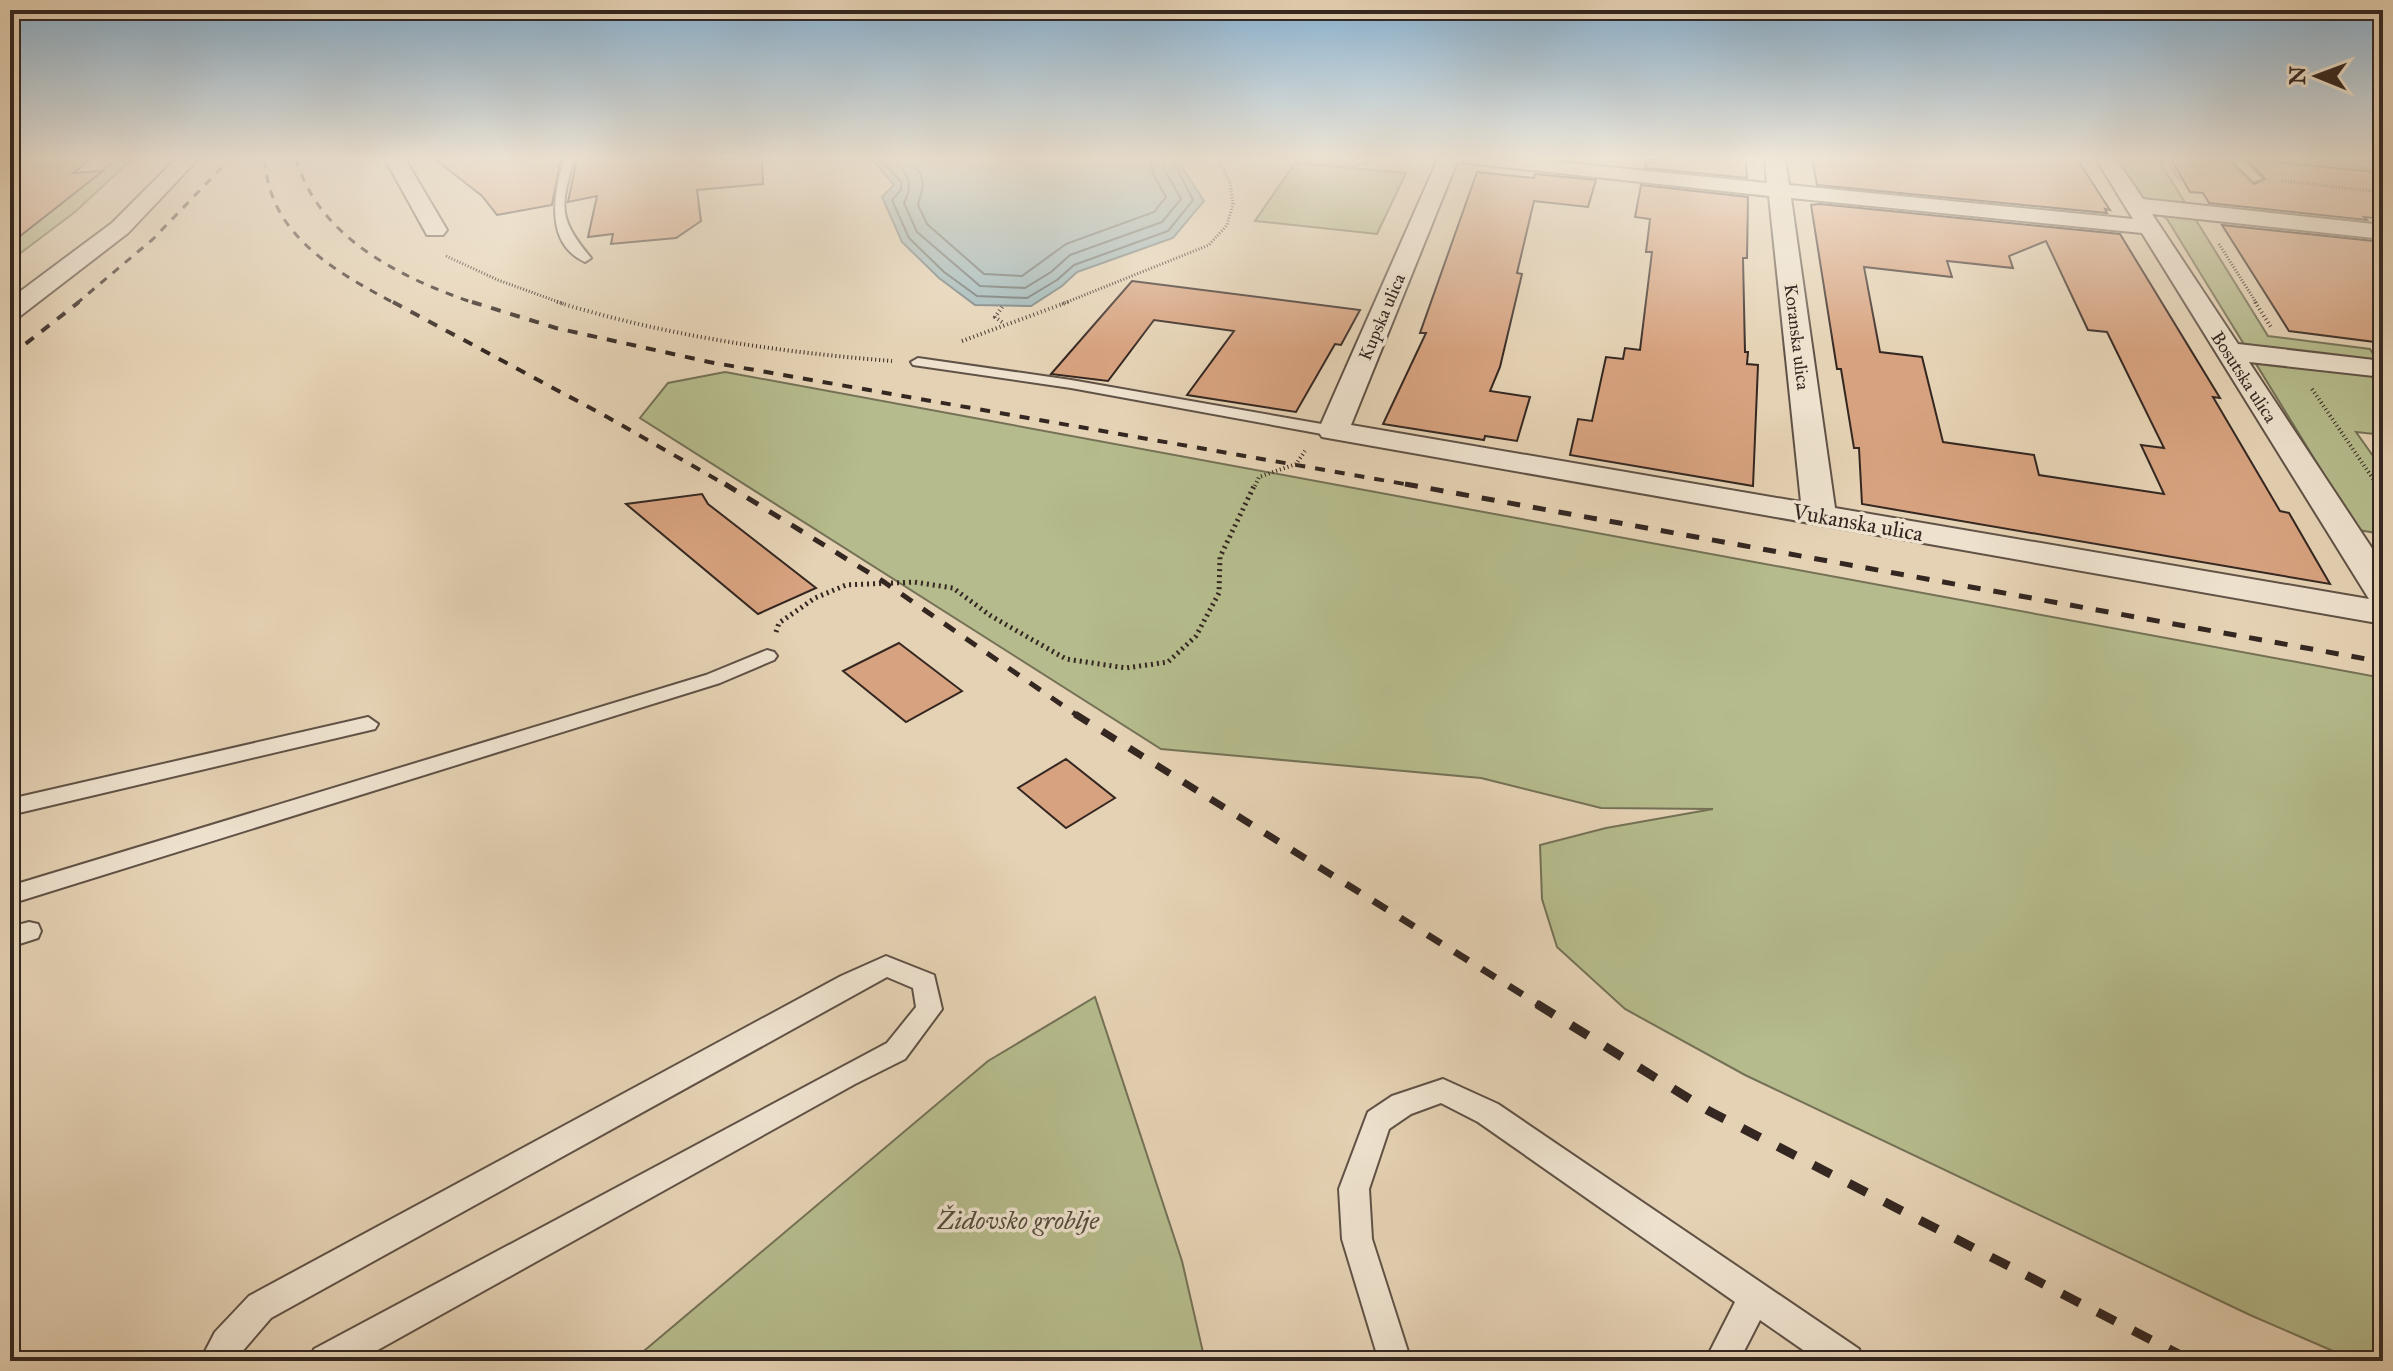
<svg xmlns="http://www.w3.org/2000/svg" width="2393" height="1371" font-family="'IM FELL Great Primer',serif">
<rect width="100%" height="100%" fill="#e5d2b4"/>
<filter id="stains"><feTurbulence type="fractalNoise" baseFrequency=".0025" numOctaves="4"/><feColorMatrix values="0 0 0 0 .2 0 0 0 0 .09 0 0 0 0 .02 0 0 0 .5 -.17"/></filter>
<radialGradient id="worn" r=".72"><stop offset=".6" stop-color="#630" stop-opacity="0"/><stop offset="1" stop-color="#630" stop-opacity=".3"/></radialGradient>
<g fill="#b5bb8c" stroke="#747156" stroke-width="2">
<path d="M116,159H132L75,212L10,261V244Z"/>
<path d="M2117,159H2158L2268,336L2370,349L2383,370V435L2356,432L2383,470V534L2358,530L2167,219L2141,199Z"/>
<path d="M1295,163L1406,173L1377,234L1255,221Z"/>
<path d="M725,372L2383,678V1361H2356L2250,1315L1745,1075L1625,1009L1557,947L1542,899L1540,845L1606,828L1713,809L1601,808L1481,778L1161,749L640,418L668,383Z"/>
<path d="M1095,997L1182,1261L1205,1361H632L988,1061Z"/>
</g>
<path fill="#9ab5b8" stroke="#717c7c" stroke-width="2" d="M872,159H1177L1204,201L1173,238L1077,272L1062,286L1031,306L975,305L939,278L902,242L882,197L894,185Z"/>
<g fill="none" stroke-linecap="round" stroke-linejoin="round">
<g stroke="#676e6c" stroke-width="2">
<path d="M880,159L901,182V190L892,200L909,238L944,272L977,296L1027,298L1057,280L1074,265L1168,231L1193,200L1172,159"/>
<path d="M894,159C908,174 914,184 904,203L917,232L980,286L1025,288L1051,272L1070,255L1162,222L1181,199L1164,169L1162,159"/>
<path d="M911,159L921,175L923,186L918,205L927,224L984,274L1022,276L1066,244L1154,212L1166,197L1153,174L1150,159"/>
</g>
</g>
<g fill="#d7a27f" stroke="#342721" stroke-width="2" fill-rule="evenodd">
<path d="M10,159H91L73,173L103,171L10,244Z"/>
<path d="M435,159H561L552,205L497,215L482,196Z"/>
<path d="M577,159H762L763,184L697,190L701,221L676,238L611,244L613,234L588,237L597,196L568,202Z"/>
<path d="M1647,159H1746L1747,178L1645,168Z"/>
<path d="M1812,159H2077L2110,210L2105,209L2107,213L1817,185Z"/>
<path d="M2171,159H2228L2254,184L2265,179L2247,159L2383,173V219L2364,217L2367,220L2209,203L2203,193L2190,192Z"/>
<path d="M1477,172L1534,178L1535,174L1596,180L1588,207L1534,201L1517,273L1522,274L1500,367L1490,391L1530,397L1517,441L1485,436L1484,440L1383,424L1426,333H1420Z"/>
<path d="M1641,185L1748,197L1747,258H1743L1745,352H1748L1747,364L1758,365L1753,486L1570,455L1578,419L1592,421L1606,357L1623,359L1625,348L1640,350L1652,252H1646L1650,219L1635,217Z"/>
<path d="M1820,204L2120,234L2220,398L2213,397L2280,511L2289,513L2330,584L1862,504L1859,448H1854L1841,369H1837L1811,205ZM2046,241L2088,330L2107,332L2164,448L2141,445L2164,494L2039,475L2034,455L1943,442L1922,357L1880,352L1864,267L1952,277L1947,261L2013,268L2009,256Z"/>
<path d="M2222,225L2383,242V343L2289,331Z"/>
<path d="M1132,281L1360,310L1341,345L1335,344L1296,412L1187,395L1234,331L1154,320L1108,381L1051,374Z"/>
<path d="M702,494L708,504L816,588L758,614L626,504Z"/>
<path d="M899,643L962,691L906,722L843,671Z"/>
<path d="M1066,759L1115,798L1066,828L1018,788Z"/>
</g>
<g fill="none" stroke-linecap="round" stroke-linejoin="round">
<g stroke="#605246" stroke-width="4">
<g id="service">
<path d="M564,159H574C560,208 558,218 591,258L585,262C544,243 554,193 564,159Z"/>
<path d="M2231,159H2242L2262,179L2253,181Z"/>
<path d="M918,358L1071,380L1333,426L1341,431L1333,436L1071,388L913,365L911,362Z"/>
<path d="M767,650L774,652L777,656L774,660L720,683L10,904V886L706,675Z"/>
<path d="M368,717L378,724L375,729L10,815V799Z"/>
<path d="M29,922L38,924L41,931L38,938L10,947V927Z"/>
<path d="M886,956L934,975L942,1009L905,1059L855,1084L358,1361H310L314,1349L887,1043L916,1007L913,988L887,977L271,1318L234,1361H200L215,1332L249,1296L841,976Z"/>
<path d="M1443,1079L1498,1104L1859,1349L1863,1361H1819L1760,1320L1739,1361H1705L1735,1302L1478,1122L1441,1103L1411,1114L1389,1129L1369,1189L1372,1239L1411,1361H1379L1342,1239L1339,1189L1368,1112L1392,1096Z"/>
</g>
</g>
<g stroke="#605246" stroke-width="4">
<g id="minor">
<path d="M176,159H198L128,233L19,317L10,319V299L112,223Z"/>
<path d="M385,159H405L447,230L443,235H427Z"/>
<path d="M1438,159H1528L1767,183L1765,159H1785L1789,185L2133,219L2096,159H2116L2143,199L2383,225V239L2152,214L2238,344L2383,361V377L2249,362L2383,565V624L1322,437L1318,431ZM1457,162L1769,196L1801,502L1351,425ZM1791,198L2142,233L2369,599L1835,508Z"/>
</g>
</g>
<g stroke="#342721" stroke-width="3" stroke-dasharray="1 2" stroke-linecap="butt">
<path d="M1393,159L1414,161"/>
<path d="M2166,159L2180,181"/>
<path d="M2274,159L2383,170"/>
<path d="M1308,162L1353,166L1366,164L1370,159"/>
<path d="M2282,181L2383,192"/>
<path d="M2219,244L2257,304"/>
<path d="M446,256L498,280L564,304"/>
<path d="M1062,304L1209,245L1227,225L1233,204L1230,182L1218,159"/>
</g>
<g stroke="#342721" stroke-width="4" stroke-dasharray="1 3" stroke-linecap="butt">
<path d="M557,302C667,336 778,352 892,361"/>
<path d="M2255,302L2271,327"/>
<path d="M1002,322L995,317L1003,306"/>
<path d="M962,341L1068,302"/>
<path d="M2312,389L2378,486"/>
<path d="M1255,486L1259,477L1296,464L1305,451"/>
</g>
<g stroke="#342721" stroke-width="5" stroke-dasharray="2 4" stroke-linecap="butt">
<path d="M2376,484L2383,494"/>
<path d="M776,632L779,623L815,598L846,585L914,582L953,588L991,616L1066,659L1126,668L1168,662L1196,636L1219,593L1220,557L1255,484"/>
</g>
<use href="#service" fill="#eee2ce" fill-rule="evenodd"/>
<use href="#minor" fill="#eee2ce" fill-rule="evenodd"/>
<g stroke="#342721" stroke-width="3" stroke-dasharray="8 8" stroke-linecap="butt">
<path d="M265,159C268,235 336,272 396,304"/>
<path d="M296,159C319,239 403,279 477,304"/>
<path d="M76,304L153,239L230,159"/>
</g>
<g stroke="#342721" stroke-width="4" stroke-dasharray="10 10" stroke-linecap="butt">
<path d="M393,302L609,418L728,486"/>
<path d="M472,302L556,328L709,362L1416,486"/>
<path d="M10,356L79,302"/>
</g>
<g stroke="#342721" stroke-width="5" stroke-dasharray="13 13" stroke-linecap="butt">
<path d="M725,484L884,582L1078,716"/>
<path d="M1405,484L2383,662"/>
</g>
<path stroke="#342721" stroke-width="7" stroke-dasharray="16 16" stroke-linecap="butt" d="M1075,714L1541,1006"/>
<path stroke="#342721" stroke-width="9" stroke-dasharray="20 20" stroke-linecap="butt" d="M1537,1004L1709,1111L2192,1361"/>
</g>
<linearGradient id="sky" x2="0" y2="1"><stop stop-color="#89b4d5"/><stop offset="0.45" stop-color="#f3ebdd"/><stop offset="1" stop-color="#f3ebdd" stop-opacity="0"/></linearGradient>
<rect width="2393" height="351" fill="url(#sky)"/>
<g text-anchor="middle" stroke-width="7" stroke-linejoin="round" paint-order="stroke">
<g font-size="18" fill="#342721" stroke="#eee2ce">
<text transform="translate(1382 317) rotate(-67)" y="6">Kupska ulica</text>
<text transform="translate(1797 337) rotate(83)" y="6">Koranska ulica</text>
<text transform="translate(2244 377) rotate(57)" y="6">Bosutska ulica</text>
</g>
<g font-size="22" fill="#342721" stroke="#eee2ce">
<text transform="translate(1858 522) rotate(10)" y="8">Vukanska ulica</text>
</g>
<g font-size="26" font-style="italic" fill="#544c3c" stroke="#eee2ce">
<text x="1018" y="1229">Židovsko groblje</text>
</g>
</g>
<rect width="2393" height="1371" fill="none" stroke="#e5d2b4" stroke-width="40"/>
<rect x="12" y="12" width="2369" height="1347" fill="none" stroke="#342721" stroke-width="4"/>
<rect x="20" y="20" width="2353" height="1331" fill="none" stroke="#342721" stroke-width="2"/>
<g transform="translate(2317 76) rotate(271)" stroke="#eee2ce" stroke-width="6" paint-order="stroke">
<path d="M0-6L14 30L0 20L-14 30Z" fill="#342721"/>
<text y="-12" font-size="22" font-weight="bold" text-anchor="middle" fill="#342721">N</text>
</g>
<rect width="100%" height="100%" filter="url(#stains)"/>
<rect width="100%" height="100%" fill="url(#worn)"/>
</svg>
